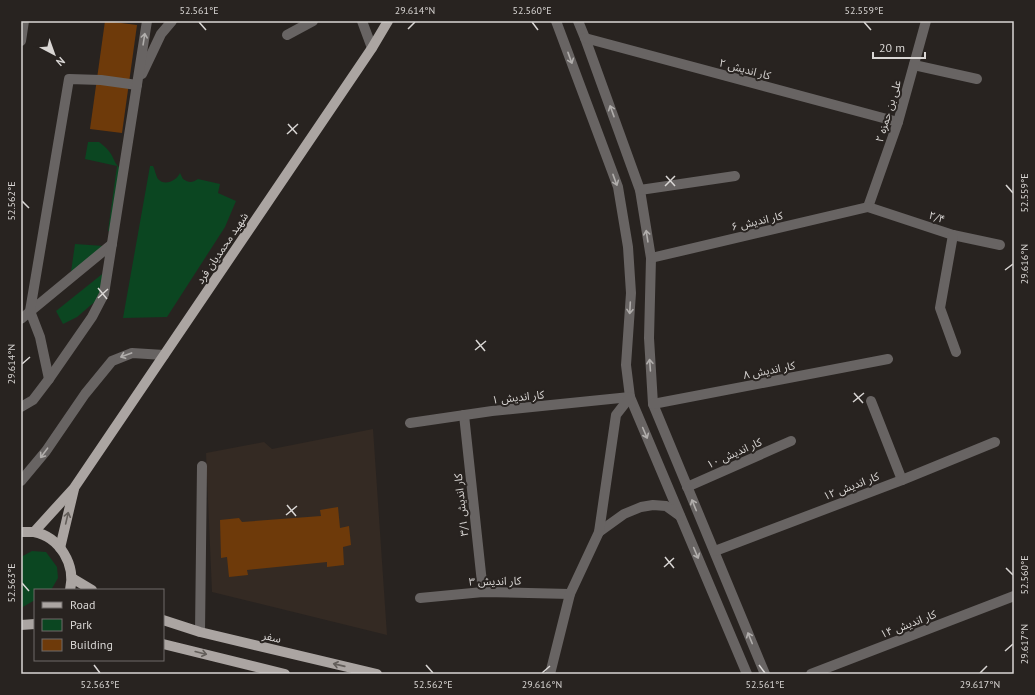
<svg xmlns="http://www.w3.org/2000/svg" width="1035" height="695" font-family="'PT Sans','Noto Sans Arabic',sans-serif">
<rect width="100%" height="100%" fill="#282320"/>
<path fill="#342a23" d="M373,429L387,635L212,592L206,453L264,442L272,449Z"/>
<g fill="#0b4621">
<path d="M88,142H99C103,145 108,149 111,154C114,159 115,164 120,168L113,231H108L117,166L85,159Z"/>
<path d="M150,166H153C155,170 156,176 158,179C165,187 177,180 180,173L183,179C189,183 192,183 198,179L220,184L218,193L236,201L225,227L167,317L123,318Z"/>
<path d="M75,244L104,246L71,272Z"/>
<path d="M106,271L98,299L77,317L63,324L56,311Z"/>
<path d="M32,551L46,552L57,567L58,578L51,590H35V600L21,608V557Z"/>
</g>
<g fill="#6e3a0a">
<path d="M105,21L137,25L122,133L90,129Z"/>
<path d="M338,507L340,528L349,526L351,545L343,547L344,565L327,567V562L247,570L248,575L229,577L227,557L221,558L220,520L239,518L242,522L321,516L320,510Z"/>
</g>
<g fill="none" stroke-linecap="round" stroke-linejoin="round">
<g stroke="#686463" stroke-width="10">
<path d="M362,21L372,48"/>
<path d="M556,21L618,187L628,247L631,293L626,365L630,397L747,674"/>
<path d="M578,21L585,38L640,190L651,258L649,338L653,404L765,674"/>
<path d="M287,35L313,21"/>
<path d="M585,38L898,122"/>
<path d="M21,41L24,21"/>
<path d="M914,65L977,79"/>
<path d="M142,74L161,34L172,21"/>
<path d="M640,190L735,176"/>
<path d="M868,207L898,122L926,21"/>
<path d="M868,207L953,235L1000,245"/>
<path d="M953,235L940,308L956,352"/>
<path d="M651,258L868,207"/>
<path d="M21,319L112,244"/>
<path d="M49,379L40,337L30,311L69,79L101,80L137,85"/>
<path d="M871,401L902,480"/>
<path d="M653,404L888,359"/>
<path d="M21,407L33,400L49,379L92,317L104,294L147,21"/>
<path d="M464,415L483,592"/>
<path d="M410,423L492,411L630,397"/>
<path d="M21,481L46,451L85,394L112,361L132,353L164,355"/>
<path d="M687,487L791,441"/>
<path d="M599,532L624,514L641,507L653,505L666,506L680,516"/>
<path d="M715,551L902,480L995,442"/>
<path d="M420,598L483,592L570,594"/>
<path d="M200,632L202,466"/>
<path d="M550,674L570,594L599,532L616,415L630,397"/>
<path d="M811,674L1014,596"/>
</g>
<g stroke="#aba5a2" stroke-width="10">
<path d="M21,532C25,532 30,532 34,532C60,537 76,565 70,590"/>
<path d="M34,532L74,488L372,48L388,21"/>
<path d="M60,548L74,489"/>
<path d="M72,578L92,590"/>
<path d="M163,620L200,632L377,674"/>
<path d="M21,625L35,624"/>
<path d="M163,644L285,674"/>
</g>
</g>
<defs><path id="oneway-shaft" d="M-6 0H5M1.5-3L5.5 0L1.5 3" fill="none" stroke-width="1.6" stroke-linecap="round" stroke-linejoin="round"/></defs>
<g stroke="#b1aeac">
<use href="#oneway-shaft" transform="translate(144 39) rotate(-81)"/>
<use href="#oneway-shaft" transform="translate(570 58) rotate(70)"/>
<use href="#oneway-shaft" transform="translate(612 111) rotate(-110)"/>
<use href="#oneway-shaft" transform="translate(615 180) rotate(70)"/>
<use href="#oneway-shaft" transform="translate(647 236) rotate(-99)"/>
<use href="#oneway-shaft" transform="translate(630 308) rotate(93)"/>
<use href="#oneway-shaft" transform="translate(126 355) rotate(160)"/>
<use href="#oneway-shaft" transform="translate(650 365) rotate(-94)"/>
<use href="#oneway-shaft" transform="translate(645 433) rotate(67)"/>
<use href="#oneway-shaft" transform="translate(44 453) rotate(127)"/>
<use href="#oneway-shaft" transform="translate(694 505) rotate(-112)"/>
<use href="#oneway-shaft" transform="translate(696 553) rotate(67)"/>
<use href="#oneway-shaft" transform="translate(750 638) rotate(-112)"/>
</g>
<g stroke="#635e5a">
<use href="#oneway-shaft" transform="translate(67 518) rotate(-77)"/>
<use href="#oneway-shaft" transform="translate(201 653) rotate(14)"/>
<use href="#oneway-shaft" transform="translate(339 665) rotate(-167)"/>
</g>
<path fill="none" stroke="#d9d6d4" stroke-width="1.5" d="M199,22L206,30M532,22L538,30M864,22L871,30M408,29L415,22M288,124L297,134M287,134L298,124M666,176L675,186M1006,185L1013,193M665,186L675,176M22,201L29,208M1005,270L1013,264M98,288L107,299M98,298L108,289M476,340L485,351M475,350L486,341M22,364L30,357M854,393L863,403M853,402L864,393M287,505L296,516M286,515L297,506M665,557L674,568M664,567L674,558M1006,568L1013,575M22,583L29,591M1005,651L1013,644M94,665L100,673M426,665L433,673M759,665L765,673M542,673L550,666M980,673L987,666"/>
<g text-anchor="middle" stroke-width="4" stroke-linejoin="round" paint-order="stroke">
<g font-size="11" fill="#d9d6d4" stroke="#282320">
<text transform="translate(745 69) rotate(15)" y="4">۲ کار اندیش</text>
<text transform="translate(888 111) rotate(-73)" y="4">۲ علی بن حمزه</text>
<text transform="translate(937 217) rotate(18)" y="4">۲/۴</text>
<text transform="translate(757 221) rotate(-13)" y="4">۶ کار اندیش</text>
<text transform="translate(222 248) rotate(-56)" y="4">شهید محمدیان فرد</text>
<text transform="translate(769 370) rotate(-11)" y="4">۸ کار اندیش</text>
<text transform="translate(518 397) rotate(-6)" y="4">۱ کار اندیش</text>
<text transform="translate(734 453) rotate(-24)" y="4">۱۰ کار اندیش</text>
<text transform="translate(851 486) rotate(-21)" y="4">۱۲ کار اندیش</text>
<text transform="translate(461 505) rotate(-96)" y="4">۳/۱ کار اندیش</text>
<text transform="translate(495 581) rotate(-1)" y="4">۳ کار اندیش</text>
<text transform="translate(908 624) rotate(-21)" y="4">۱۴ کار اندیش</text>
<text transform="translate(272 637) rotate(13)" y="4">سفر</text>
</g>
</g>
<rect width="1035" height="695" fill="none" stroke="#282320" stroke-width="44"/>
<rect x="34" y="589" width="130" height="72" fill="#282320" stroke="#6f6b68"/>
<rect x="42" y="602" width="20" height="6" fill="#aba5a2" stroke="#6f6b68"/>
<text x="70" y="609" font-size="12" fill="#d9d6d4">Road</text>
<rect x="42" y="619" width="20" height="12" fill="#0b4621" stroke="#6f6b68"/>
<text x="70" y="629" font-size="12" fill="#d9d6d4">Park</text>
<rect x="42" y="639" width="20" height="12" fill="#6e3a0a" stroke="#6f6b68"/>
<text x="70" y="649" font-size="12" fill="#d9d6d4">Building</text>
<g transform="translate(54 54) rotate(139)" stroke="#282320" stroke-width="3" paint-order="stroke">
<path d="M0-3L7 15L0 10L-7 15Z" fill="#d9d6d4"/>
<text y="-6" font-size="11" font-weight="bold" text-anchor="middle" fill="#d9d6d4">N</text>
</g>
<path d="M873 52v6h52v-6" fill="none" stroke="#d9d6d4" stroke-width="2"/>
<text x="879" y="52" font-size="12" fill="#d9d6d4" stroke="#282320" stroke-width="3" paint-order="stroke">20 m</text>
<rect x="22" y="22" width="991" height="651" fill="none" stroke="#d9d6d4" stroke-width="1.5"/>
<g font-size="10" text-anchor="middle" fill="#d9d6d4">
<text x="199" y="14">52.561°E</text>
<text x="415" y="14">29.614°N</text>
<text x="532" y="14">52.560°E</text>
<text x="864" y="14">52.559°E</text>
<text transform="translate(1024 193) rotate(-90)" y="4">52.559°E</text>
<text transform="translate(11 201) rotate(-90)" y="4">52.562°E</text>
<text transform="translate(1024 264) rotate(-90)" y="4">29.616°N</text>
<text transform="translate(11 364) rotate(-90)" y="4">29.614°N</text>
<text transform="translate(1024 575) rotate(-90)" y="4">52.560°E</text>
<text transform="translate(11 583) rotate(-90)" y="4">52.563°E</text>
<text transform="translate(1024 644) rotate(-90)" y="4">29.617°N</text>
<text x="100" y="688">52.563°E</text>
<text x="433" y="688">52.562°E</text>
<text x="542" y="688">29.616°N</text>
<text x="765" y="688">52.561°E</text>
<text x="980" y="688">29.617°N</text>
</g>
</svg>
